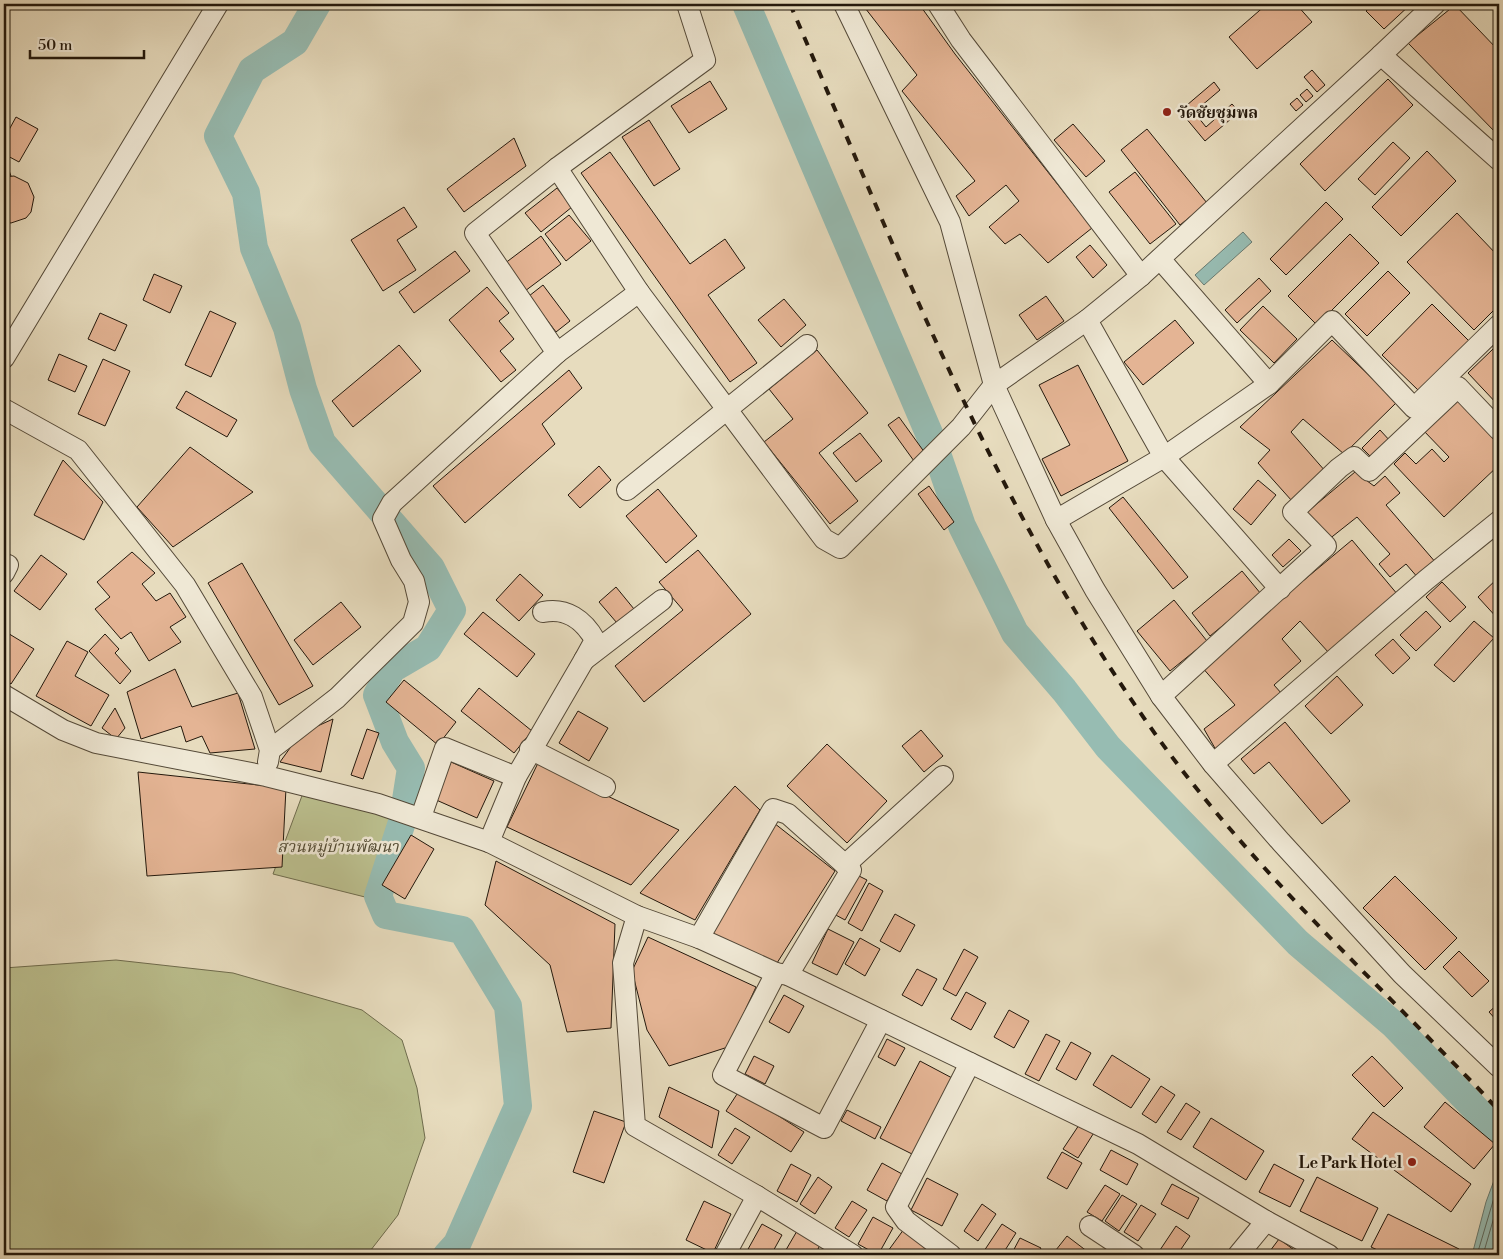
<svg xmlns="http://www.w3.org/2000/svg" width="1503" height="1259" font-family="'Libre Bodoni','Noto Serif Thai',serif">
<rect width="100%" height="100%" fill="#e7dcbe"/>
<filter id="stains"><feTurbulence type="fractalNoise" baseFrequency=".004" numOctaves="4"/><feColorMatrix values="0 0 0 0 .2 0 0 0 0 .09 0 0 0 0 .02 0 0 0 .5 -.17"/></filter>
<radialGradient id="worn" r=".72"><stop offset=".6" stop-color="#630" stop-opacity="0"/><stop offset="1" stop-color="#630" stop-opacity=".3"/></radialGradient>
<g fill="#bbbf8e" stroke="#6f6c4d">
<path d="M303,793L403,819L373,899L273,874Z"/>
<path d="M116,960L233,973L362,1010L402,1040L417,1088L425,1138L398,1215L367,1255H4V968Z"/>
</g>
<g fill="#97bcb2" stroke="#697a70">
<path d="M1243,232L1252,242L1204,285L1195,275Z"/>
<path d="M1499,1167V1255H1472L1486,1202Z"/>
</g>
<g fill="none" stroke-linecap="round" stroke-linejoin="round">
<g stroke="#5d6a5f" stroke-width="1">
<path d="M1477,1255L1499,1181"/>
<path d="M1483,1255L1499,1200"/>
</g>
<g stroke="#97bcb2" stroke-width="28">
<path d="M317,4L295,42L252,70L218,136L246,193L254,248L287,328L303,389L322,443L431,568L452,610L428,648L392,669L377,695L395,742L411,768L403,819L378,896L386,915L462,930L508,1006L518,1106L457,1244L447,1255"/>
<path d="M746,4L934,445L962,526L1015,633L1064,690L1108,747L1298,943L1393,1024L1499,1133"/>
</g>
</g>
<g fill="#e4b494" stroke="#23180c">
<path d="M862,4H919L955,54L1092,228L1048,263L1020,234L1005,244L989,227L1019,201L1006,185L969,216L956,196L975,181L902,91L917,75Z"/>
<path d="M1267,4H1296L1312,22L1257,69L1229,37Z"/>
<path d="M1374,4H1411L1384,29L1366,11Z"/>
<path d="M1455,5L1499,51V136L1408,43Z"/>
<path d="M1312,70L1325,85L1317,92L1304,77Z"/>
<path d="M1388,79L1413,105L1325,191L1300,164Z"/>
<path d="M710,81L727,109L689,133L671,106Z"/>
<path d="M1214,82L1220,90L1194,112L1206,127L1232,104L1239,112L1205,141L1180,111Z"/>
<path d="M1307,89L1313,96L1306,102L1300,95Z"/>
<path d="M1297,98L1303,105L1296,111L1290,104Z"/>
<path d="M16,117L38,129L19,162L4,154V139Z"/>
<path d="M649,120L680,169L654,186L622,137Z"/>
<path d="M1073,124L1105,161L1086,177L1054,140Z"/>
<path d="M1147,129L1207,203L1180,225L1121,150Z"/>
<path d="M514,138L526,166L464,212L447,189Z"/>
<path d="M1393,142L1410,158L1375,195L1358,179Z"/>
<path d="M1427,151L1456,181L1401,236L1372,207Z"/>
<path d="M610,152L690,264L725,239L745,268L708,295L757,363L730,382L581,173Z"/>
<path d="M4,163L7,165L11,176L4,177Z"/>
<path d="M1135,172L1176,224L1150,244L1109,192Z"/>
<path d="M14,176L28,183L34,197L31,212L26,218L11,223L4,222V177Z"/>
<path d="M557,188L572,207L541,232L525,213Z"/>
<path d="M1326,202L1343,219L1286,275L1270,259Z"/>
<path d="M404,207L417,227L397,240L416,270L383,291L351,240Z"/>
<path d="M1457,213L1499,257V305L1474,330L1407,262Z"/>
<path d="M569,215L591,241L566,261L545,234Z"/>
<path d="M1350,234L1379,263L1317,325L1288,296Z"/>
<path d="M541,236L561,264L525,291L504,264Z"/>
<path d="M1090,245L1107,265L1093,278L1076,257Z"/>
<path d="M455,251L470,271L414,313L399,292Z"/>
<path d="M1388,271L1410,293L1367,336L1345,314Z"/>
<path d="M154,274L182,286L170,313L143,300Z"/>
<path d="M1259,278L1271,291L1237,323L1225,310Z"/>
<path d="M543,285L570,321L556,332L529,296Z"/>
<path d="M487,287L509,313L499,321L514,339L500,351L516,370L501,382L449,320Z"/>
<path d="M1046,296L1064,321L1037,340L1019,315Z"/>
<path d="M784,299L806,325L781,347L758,320Z"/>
<path d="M1432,304L1469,341L1419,391L1382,355Z"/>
<path d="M1263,306L1297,339L1274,363L1240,330Z"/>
<path d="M210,311L236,323L211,377L185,365Z"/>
<path d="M100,313L127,325L115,351L88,339Z"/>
<path d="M1175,320L1194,343L1143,385L1124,362Z"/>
<path d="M1332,340L1397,402L1344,454L1303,419L1291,432L1326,472L1292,501L1258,463L1270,450L1240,427Z"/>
<path d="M399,345L421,371L353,427L332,401Z"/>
<path d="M1493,349L1499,355V406L1468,373Z"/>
<path d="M817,350L868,413L819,453L858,501L830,524L764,442L793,419L769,389Z"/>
<path d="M59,354L87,366L75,392L48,380Z"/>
<path d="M103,359L130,371L105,426L78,414Z"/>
<path d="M1078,365L1128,461L1061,496L1042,459L1070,445L1039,385Z"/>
<path d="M569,370L582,388L542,424L555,444L465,523L433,486Z"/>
<path d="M186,391L237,420L227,437L176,408Z"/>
<path d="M1457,396L1499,441V465L1444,517L1394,464L1405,453L1416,464L1432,449L1444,462L1449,457L1422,429Z"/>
<path d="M899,417L925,453L914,461L888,425Z"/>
<path d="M1380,430L1391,442L1373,459L1362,448Z"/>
<path d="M860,433L882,461L856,482L833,453Z"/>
<path d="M190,447L253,492L173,547L137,507Z"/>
<path d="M63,460L103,502L84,540L34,515Z"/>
<path d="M599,466L611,480L580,508L568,495Z"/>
<path d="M1355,472L1374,486L1385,476L1400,493L1386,505L1437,564L1419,579L1406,564L1390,577L1379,564L1390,554L1357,517L1328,540L1306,513Z"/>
<path d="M1258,480L1276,495L1251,525L1233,509Z"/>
<path d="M929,486L954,522L944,530L918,494Z"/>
<path d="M658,489L697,536L666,563L626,516Z"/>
<path d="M1123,497L1188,577L1173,589L1109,508Z"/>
<path d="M1289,539L1301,551L1283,567L1272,555Z"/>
<path d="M1352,540L1398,595L1329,653L1300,621L1282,639L1301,661L1274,685L1282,694L1216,750L1204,729L1235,705L1201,666Z"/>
<path d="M698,550L751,614L644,702L615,666L683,610L659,582Z"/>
<path d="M132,552L155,573L142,584L156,601L170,593L186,617L170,627L181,642L149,661L131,632L121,639L95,609L110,597L97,582Z"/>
<path d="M41,555L67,574L40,610L14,591Z"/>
<path d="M242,563L313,686L279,705L208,583Z"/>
<path d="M1242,571L1261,594L1210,636L1192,613Z"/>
<path d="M520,574L543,595L519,621L496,600Z"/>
<path d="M1499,577V620L1478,597Z"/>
<path d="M1442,582L1466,607L1450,622L1426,597Z"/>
<path d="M616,587L634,609L617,623L599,602Z"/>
<path d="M1174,600L1207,641L1170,671L1137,631Z"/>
<path d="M341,602L361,627L313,665L294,640Z"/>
<path d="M1426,611L1441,627L1416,651L1400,635Z"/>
<path d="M483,612L535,654L517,677L464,634Z"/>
<path d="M1474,621L1494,638L1454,682L1434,665Z"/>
<path d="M6,632L34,649L11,684L4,679V636Z"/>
<path d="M105,634L119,649L115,653L131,671L120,684L89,651Z"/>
<path d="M1393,639L1410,658L1393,674L1375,655Z"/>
<path d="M67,641L88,652L75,676L109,695L91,726L36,696Z"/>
<path d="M175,669L192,707L238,693L255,749L210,753L202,736L186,742L181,726L141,739L127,692Z"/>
<path d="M1337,676L1363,705L1331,734L1305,706Z"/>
<path d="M404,680L456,722L438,745L386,702Z"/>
<path d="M479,688L532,731L514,753L461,711Z"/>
<path d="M115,708L125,728L116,739L102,728Z"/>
<path d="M578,711L608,728L589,761L559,743Z"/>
<path d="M333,719L321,772L280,762L300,734Z"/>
<path d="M1285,722L1350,801L1322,824L1269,762L1254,774L1241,759Z"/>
<path d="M367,729L379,733L363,779L351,775Z"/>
<path d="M921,730L943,756L924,772L902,746Z"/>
<path d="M827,744L887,801L847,843L787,786Z"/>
<path d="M451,762L494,781L477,818L434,799Z"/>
<path d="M538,763L679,830L631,885L507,827Z"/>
<path d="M138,772L286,788L282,867L147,876Z"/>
<path d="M735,786L760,810L695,920L640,893Z"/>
<path d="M774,823L835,871L777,963L708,933Z"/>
<path d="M411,835L434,849L405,899L382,885Z"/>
<path d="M496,861L615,924L611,1028L567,1032L550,965L485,905Z"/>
<path d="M853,873L867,880L845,920L832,913Z"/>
<path d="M1395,876L1457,938L1425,970L1363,908Z"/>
<path d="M869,883L883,891L862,931L848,923Z"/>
<path d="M895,914L915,925L900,952L880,941Z"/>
<path d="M828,929L854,942L837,975L812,963Z"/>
<path d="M648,937L756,987L728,1047L669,1066L647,1030L632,971Z"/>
<path d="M860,938L880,949L865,976L845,964Z"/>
<path d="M964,949L978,957L956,996L943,989Z"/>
<path d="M1459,951L1489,981L1472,997L1443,967Z"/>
<path d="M917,969L937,979L922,1006L902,995Z"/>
<path d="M966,992L986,1003L971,1030L951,1019Z"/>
<path d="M784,995L804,1006L789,1033L769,1022Z"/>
<path d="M1499,1003V1023L1489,1012Z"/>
<path d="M1009,1010L1029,1021L1014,1048L994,1037Z"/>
<path d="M1046,1034L1060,1041L1039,1081L1025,1074Z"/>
<path d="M887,1039L905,1048L895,1066L878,1057Z"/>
<path d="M1071,1042L1091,1053L1076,1080L1056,1069Z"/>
<path d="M1112,1055L1150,1079L1131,1108L1093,1085Z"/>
<path d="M754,1056L774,1066L765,1084L745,1074Z"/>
<path d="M1372,1056L1403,1088L1384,1107L1352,1075Z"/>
<path d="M920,1061L954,1079L914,1155L880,1138Z"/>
<path d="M1161,1086L1175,1095L1156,1123L1142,1114Z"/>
<path d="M669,1087L719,1111L712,1148L659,1117Z"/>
<path d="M739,1091L804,1132L791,1152L726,1111Z"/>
<path d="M1445,1102L1495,1144L1474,1169L1424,1127Z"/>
<path d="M1186,1103L1200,1112L1181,1140L1167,1132Z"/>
<path d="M847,1110L881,1127L875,1139L841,1121Z"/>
<path d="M594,1111L626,1122L604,1183L573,1172Z"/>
<path d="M1373,1112L1471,1184L1451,1212L1352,1139Z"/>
<path d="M1211,1118L1264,1151L1246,1180L1193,1147Z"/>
<path d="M1081,1122L1095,1131L1078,1158L1063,1149Z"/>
<path d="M735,1128L750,1137L732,1164L718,1155Z"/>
<path d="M1111,1150L1138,1164L1127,1185L1100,1170Z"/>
<path d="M1062,1152L1082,1163L1067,1189L1047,1178Z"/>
<path d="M882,1163L902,1174L887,1201L867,1190Z"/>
<path d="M791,1164L811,1175L797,1202L777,1191Z"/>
<path d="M1274,1164L1304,1180L1290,1207L1259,1192Z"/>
<path d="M818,1177L832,1187L815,1214L800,1204Z"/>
<path d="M1317,1177L1378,1208L1362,1241L1300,1211Z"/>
<path d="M927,1178L958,1194L942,1226L911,1210Z"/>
<path d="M1172,1184L1199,1198L1188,1219L1161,1204Z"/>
<path d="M1105,1185L1120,1194L1102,1221L1087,1212Z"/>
<path d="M1122,1195L1137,1204L1119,1231L1105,1221Z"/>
<path d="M704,1201L731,1214L713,1253L686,1240Z"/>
<path d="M852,1201L867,1210L849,1237L835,1228Z"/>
<path d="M982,1204L996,1214L978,1241L964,1231Z"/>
<path d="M1141,1205L1156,1214L1138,1241L1124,1232Z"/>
<path d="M1388,1214L1459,1249L1456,1255H1388L1371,1247Z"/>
<path d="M873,1217L893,1228L878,1255L858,1244Z"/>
<path d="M762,1224L782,1235L771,1255H756L747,1251Z"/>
<path d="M1002,1224L1016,1233L1002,1255H992L984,1251Z"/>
<path d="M1176,1226L1190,1236L1177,1255H1162L1158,1253Z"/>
<path d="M904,1229L934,1251L931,1255H893L888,1251Z"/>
<path d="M797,1231L821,1243L815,1255H783Z"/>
<path d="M1067,1236L1092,1255H1052Z"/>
<path d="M1020,1238L1041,1248L1037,1255H1011Z"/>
<path d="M1279,1239L1301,1255H1267Z"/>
</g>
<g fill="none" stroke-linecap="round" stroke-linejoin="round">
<g stroke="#544938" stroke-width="22">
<g id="minor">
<path d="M687,4L705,60L557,168L475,233L557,353L639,292L824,539L840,548L961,427L994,385L1087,320L1141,276L1381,55L1499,160"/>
<path d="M844,4L950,222L994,385L1056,520L1164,457L1280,589"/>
<path d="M938,4L961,40L1141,276"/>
<path d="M1381,55L1435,4"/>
<path d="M557,168L639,292"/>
<path d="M1160,259L1269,384"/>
<path d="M1087,320L1164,457L1269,384L1332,321L1414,408L1499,325"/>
<path d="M4,358L218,4"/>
<path d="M4,409L78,450L185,585L252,697L270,750L268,762"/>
<path d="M627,490L807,345"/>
<path d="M1056,520L1095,590L1161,696L1213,764L1426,580L1499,521"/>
<path d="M4,573L8,565"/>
<path d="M543,612C566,607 584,620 595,640L584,660L662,600"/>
<path d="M4,695L63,730L96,743L266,776L378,804L489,842L637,916L699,938L776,973L788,975L1138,1144L1266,1221L1329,1255"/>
<path d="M1161,696L1326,546L1293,512L1339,468L1354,457L1369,471L1458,387L1499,430"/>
<path d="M530,749L605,787"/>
<path d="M270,750L337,698L413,623L419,602L414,581L401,560L383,519L392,503L557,353"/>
<path d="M1213,764L1281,842L1402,974L1499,1067"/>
<path d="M421,817L445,748L516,777"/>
<path d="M489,842L516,777L584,660"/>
<path d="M845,865L943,776"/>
<path d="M637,916L623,963L635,1126L757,1196L853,1255"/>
<path d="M699,938L773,809L788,814L851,870L788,975"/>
<path d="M776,973L723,1075L824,1128L881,1020"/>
<path d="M1090,1226L1134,1255"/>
<path d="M725,1255L757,1196"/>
<path d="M951,1255L906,1221L896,1207L970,1063"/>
<path d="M1238,1255L1266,1221"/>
</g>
</g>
<use href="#minor" stroke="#efe8d5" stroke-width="20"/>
<path stroke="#23180c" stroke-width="4" stroke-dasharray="9 9" stroke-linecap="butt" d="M790,4C899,256 998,517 1161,742C1238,848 1333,941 1425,1034C1450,1060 1475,1084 1499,1111"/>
</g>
<g fill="#8f2418" stroke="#efe8d5" stroke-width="2">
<circle cx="1167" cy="112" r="5"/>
<circle cx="1412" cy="1162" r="5"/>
</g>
<g text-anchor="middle" stroke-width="5" stroke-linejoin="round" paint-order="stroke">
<g font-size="16" font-weight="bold" fill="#23180c" stroke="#efe8d5" text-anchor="start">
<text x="1177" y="118">วัดชัยชุมพล</text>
<text x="1402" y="1168" text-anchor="end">Le Park Hotel</text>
</g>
<g font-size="16" font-style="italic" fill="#514a33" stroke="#efe8d5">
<text x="338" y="852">สวนหมู่บ้านพัฒนา</text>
</g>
</g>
<rect width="1503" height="1259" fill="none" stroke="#e7dcbe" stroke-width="20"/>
<rect x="5" y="5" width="1493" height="1249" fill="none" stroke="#23180c" stroke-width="2.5"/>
<rect x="10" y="10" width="1483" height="1239" fill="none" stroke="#23180c"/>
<path d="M30 50v8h114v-8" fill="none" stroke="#23180c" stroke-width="2.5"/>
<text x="38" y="50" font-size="15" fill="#23180c" stroke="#efe8d5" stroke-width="4" paint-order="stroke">50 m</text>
<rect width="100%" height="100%" filter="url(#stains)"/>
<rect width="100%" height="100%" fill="url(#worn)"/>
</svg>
